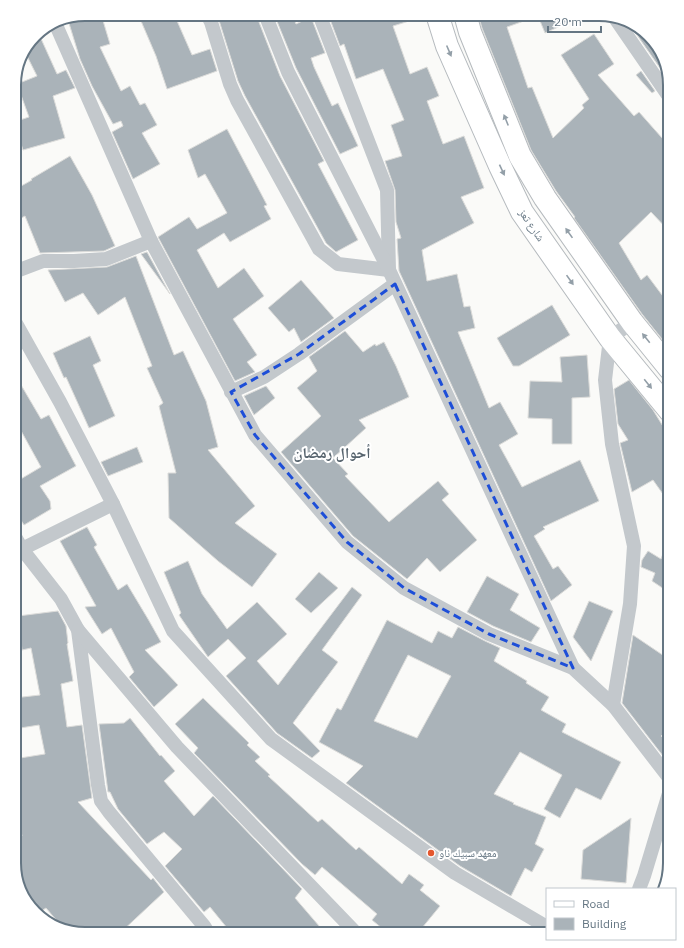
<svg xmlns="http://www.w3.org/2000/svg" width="684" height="948" font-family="'IBM Plex Sans','Noto Naskh Arabic',sans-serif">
<rect width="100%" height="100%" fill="#fafaf8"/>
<g fill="#aab3b9" stroke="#dcdcda" fill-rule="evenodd">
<path d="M85,14H101L110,44L100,47L121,91L130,86L140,105L145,103L157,125L142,133L160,164L133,179L112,132L123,126L121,121L113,124L92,86L80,59L68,20Z"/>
<path d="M138,14H174L192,55L210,49L217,71L167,89L156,56Z"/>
<path d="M217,14H248L249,20L257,17L280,76L324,161L318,164L358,240L336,252L326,243L245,96L238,81Z"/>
<path d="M274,14H292L296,24L311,17L325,53L311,58L314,67L332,106L338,103L358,146L340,154L296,68Z"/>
<path d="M328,14H421L422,17L393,26L410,74L427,67L439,96L427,101L443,144L464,136L484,188L461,197L474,223L422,250L427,281L457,274L464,307L470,306L475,328L458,332L489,408L500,402L518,434L499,445L522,487L580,460L599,501L543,527L545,529L534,536L553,569L558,566L572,585L551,601L399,271L397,239L401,238L396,222L395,190L385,161L402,156L391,125L404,120L383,69L356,79L344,44L340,46Z"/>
<path d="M478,14H587L545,33L538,16L507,27L528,88L532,87L553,138L584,108L582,105L589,99L561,55L594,34L614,64L598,75L634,116L639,112L670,147V232L651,212L619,243L641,280L647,275L665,299L670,296V349L642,314L574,218L575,217L556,191L531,150L482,28Z"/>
<path d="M628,22L635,24L660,49L669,81Z"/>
<path d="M38,32L57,74L66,70L75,88L53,96L65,138L23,150L14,122L29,117L17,84L37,76L24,50Z"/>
<path d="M641,71L655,91L652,93L636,75Z"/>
<path d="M227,129L267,205L264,206L271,219L230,242L224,233L197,250L218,288L244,268L264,296L233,319L257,355L247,362L255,372L235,381L158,237L189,217L197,229L227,213L205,174L198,178L188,150Z"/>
<path d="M70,156L92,195L115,246L104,251L40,253L25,216L14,222V190L32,180L31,179Z"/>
<path d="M147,252L170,294L141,254Z"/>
<path d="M136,256L174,355L183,351L206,401L218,447L208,450L255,506L235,523L277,554L252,587L218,561L169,518L168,473H176L159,406L163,403L147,368L152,366L125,297L98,315L83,293L65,302L48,270L107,267Z"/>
<path d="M301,280L334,318L301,342L294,328L289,332L268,308Z"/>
<path d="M552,305L570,335L519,366H513L497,338Z"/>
<path d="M345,331L363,352L375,344L376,346L384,342L396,366L409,397L359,420L366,428L333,458L348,474L345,476L389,522L438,481L449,494L442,500L477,540L440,572L427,558L407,579L353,536L281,452L321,416L297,388L317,371L309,357Z"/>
<path d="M90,336L101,361L93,365L115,416L89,428L66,377L64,378L53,353Z"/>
<path d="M587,355L590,397L572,398V444H552V419L528,418L530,381L562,382L560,357Z"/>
<path d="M14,373L41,419L49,415L76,466L40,486L50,501L51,509L24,525L14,509V483L41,467L14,418Z"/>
<path d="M629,380L653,410L664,428L666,427L670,433V504L653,480L632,492L620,443L628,440L618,424L614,389Z"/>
<path d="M266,386L275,398L254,415L244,396Z"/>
<path d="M137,447L143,462L108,476L101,462Z"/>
<path d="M87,527L97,545L94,547L118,590L127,584L148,619L161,642L145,650L178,685L154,707L129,677L134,672L111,628L102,634L85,607L96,606L60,541Z"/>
<path d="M669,538H670V593L652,581L655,573L641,567L642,560L648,551L661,559Z"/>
<path d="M188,561L202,594L227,629L257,602L287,634L257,661L278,685L352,587L362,595L322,650L338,662L293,723L320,751L312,758L277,733L226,676L246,658L228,639L208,657L179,615L181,613L164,572Z"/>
<path d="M319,572L338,588L311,613L295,599Z"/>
<path d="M487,576L519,594L510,610L540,628L531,642L493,626L467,612Z"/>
<path d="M589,601L613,611L591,661L573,637Z"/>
<path d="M58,611L66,626L68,643L67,644L73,681L61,684L67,727L82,725L92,798L78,802L151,880L153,878L164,892L119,934H81L64,929L46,908L38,913L24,899L14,863V839L22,836L14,802V759L45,754L39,725L14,729V698L40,695L31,648L22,650L18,616Z"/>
<path d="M387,620L432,643L438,631L452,638L458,627L485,641L500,648L494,661L527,681L526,683L549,697L541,710L566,724L562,732L621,762L601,800L576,788L560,818L544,809L562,775L520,752L494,794L514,803L513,804L546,817L535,844L544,849L532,872L525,868L511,896L460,866L346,783L363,766L319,742L337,708L341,710ZM408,655L451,676L417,738L374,721Z"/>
<path d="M633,635L670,660V727L661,736L670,745V765L622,703Z"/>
<path d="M203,698L249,743L247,745L260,757L255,761L270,775L268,776L318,822L322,819L356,850L359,847L402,884L409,874L424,885L420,890L440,906L417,934H389L372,920L377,914L322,867L315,875L302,864L194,753L198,748L175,724Z"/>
<path d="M130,718L160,756L161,755L175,771L164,781L194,816L213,796L302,889L295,898L326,934H232L210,907L204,912L165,866L182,849L164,832L147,844L118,809L110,792H108L99,724L124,723Z"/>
<path d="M631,818L626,883L581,879L583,850Z"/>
</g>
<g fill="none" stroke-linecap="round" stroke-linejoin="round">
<g stroke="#b5babe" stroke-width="24">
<g id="primary">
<path d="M437,14L447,46L500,166L522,212L610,338L670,411"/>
<path d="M465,14L470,32L520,156L545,198L632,322L670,369"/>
</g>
</g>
<g stroke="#c3c8cc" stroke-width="14">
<path d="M207,14L211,22L230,84L237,100L319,249L338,264L389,270L387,190L319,14"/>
<path d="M265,14L288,72L389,270L573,668"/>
<path d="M615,18L670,98"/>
<path d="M56,25L151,241L255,435L347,542L404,588L489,634L573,668L613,705L670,779"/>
<path d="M14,272L43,261H74L106,259L151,241"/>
<path d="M14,320L60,402L113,504L173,631L271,739L455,873L547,927"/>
<path d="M231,392L264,377L299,354L395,284"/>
<path d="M14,535L22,549L61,599L78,630L98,785L101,801L109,812L204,926L209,934"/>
<path d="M14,549H22L113,504"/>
<path d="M78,630L177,747L357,934"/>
<path d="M613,705L630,604L634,546L612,444L605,380L610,338L632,322"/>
<path d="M639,889L644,876L670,790"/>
</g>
<use href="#primary" stroke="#fff" stroke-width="22"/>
</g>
<defs><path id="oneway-solid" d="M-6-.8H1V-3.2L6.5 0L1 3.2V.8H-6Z"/></defs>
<g fill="#939fa8">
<use href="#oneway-solid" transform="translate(449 51) rotate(67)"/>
<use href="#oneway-solid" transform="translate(506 120) rotate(-112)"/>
<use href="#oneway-solid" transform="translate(502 170) rotate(65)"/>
<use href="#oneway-solid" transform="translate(569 233) rotate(-125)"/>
<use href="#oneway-solid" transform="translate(570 280) rotate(55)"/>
<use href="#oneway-solid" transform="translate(646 338) rotate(-129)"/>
<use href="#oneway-solid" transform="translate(648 384) rotate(51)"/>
</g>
<path fill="none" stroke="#1d4ed8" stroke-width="3" stroke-dasharray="8 5" stroke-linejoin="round" d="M395,284L573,668L489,634L404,588L347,542L255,435L231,392L299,354Z"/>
<circle fill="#e4572e" stroke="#fff" stroke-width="1.5" cx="431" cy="853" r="4"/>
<g text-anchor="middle" stroke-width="4" stroke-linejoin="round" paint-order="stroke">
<g font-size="11" fill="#657683" stroke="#fff">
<text transform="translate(532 225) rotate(56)" y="4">شارع تعز</text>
</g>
<g font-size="11" fill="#657683" stroke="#fff" text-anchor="start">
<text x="439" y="857">معهد سبيك ناو</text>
</g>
<g font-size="15" font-weight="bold" fill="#57646e" stroke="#fff">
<text x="332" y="458">أحوال رمضان</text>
</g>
</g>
<path d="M0 0H684V948H0ZM85 21H599A64 64 0 0 1 663 85V863A64 64 0 0 1 599 927H85A64 64 0 0 1 21 863V85A64 64 0 0 1 85 21Z" fill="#fff" fill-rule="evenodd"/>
<path fill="none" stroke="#657683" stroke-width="2" d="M85 21H599A64 64 0 0 1 663 85V863A64 64 0 0 1 599 927H85A64 64 0 0 1 21 863V85A64 64 0 0 1 85 21Z"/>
<rect x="546" y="888" width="130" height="52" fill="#ffffff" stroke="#c1c8cd"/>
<rect x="554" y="901" width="20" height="6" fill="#ffffff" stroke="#c1c8cd"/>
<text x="582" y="908" font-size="12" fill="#657683">Road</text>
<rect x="554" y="918" width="20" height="12" fill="#aab3b9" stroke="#c1c8cd"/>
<text x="582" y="928" font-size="12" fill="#657683">Building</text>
<path d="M548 26v6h53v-6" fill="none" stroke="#657683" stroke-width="2"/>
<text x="554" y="26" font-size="12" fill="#657683" stroke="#ffffff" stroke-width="3" paint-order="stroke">20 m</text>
</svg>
